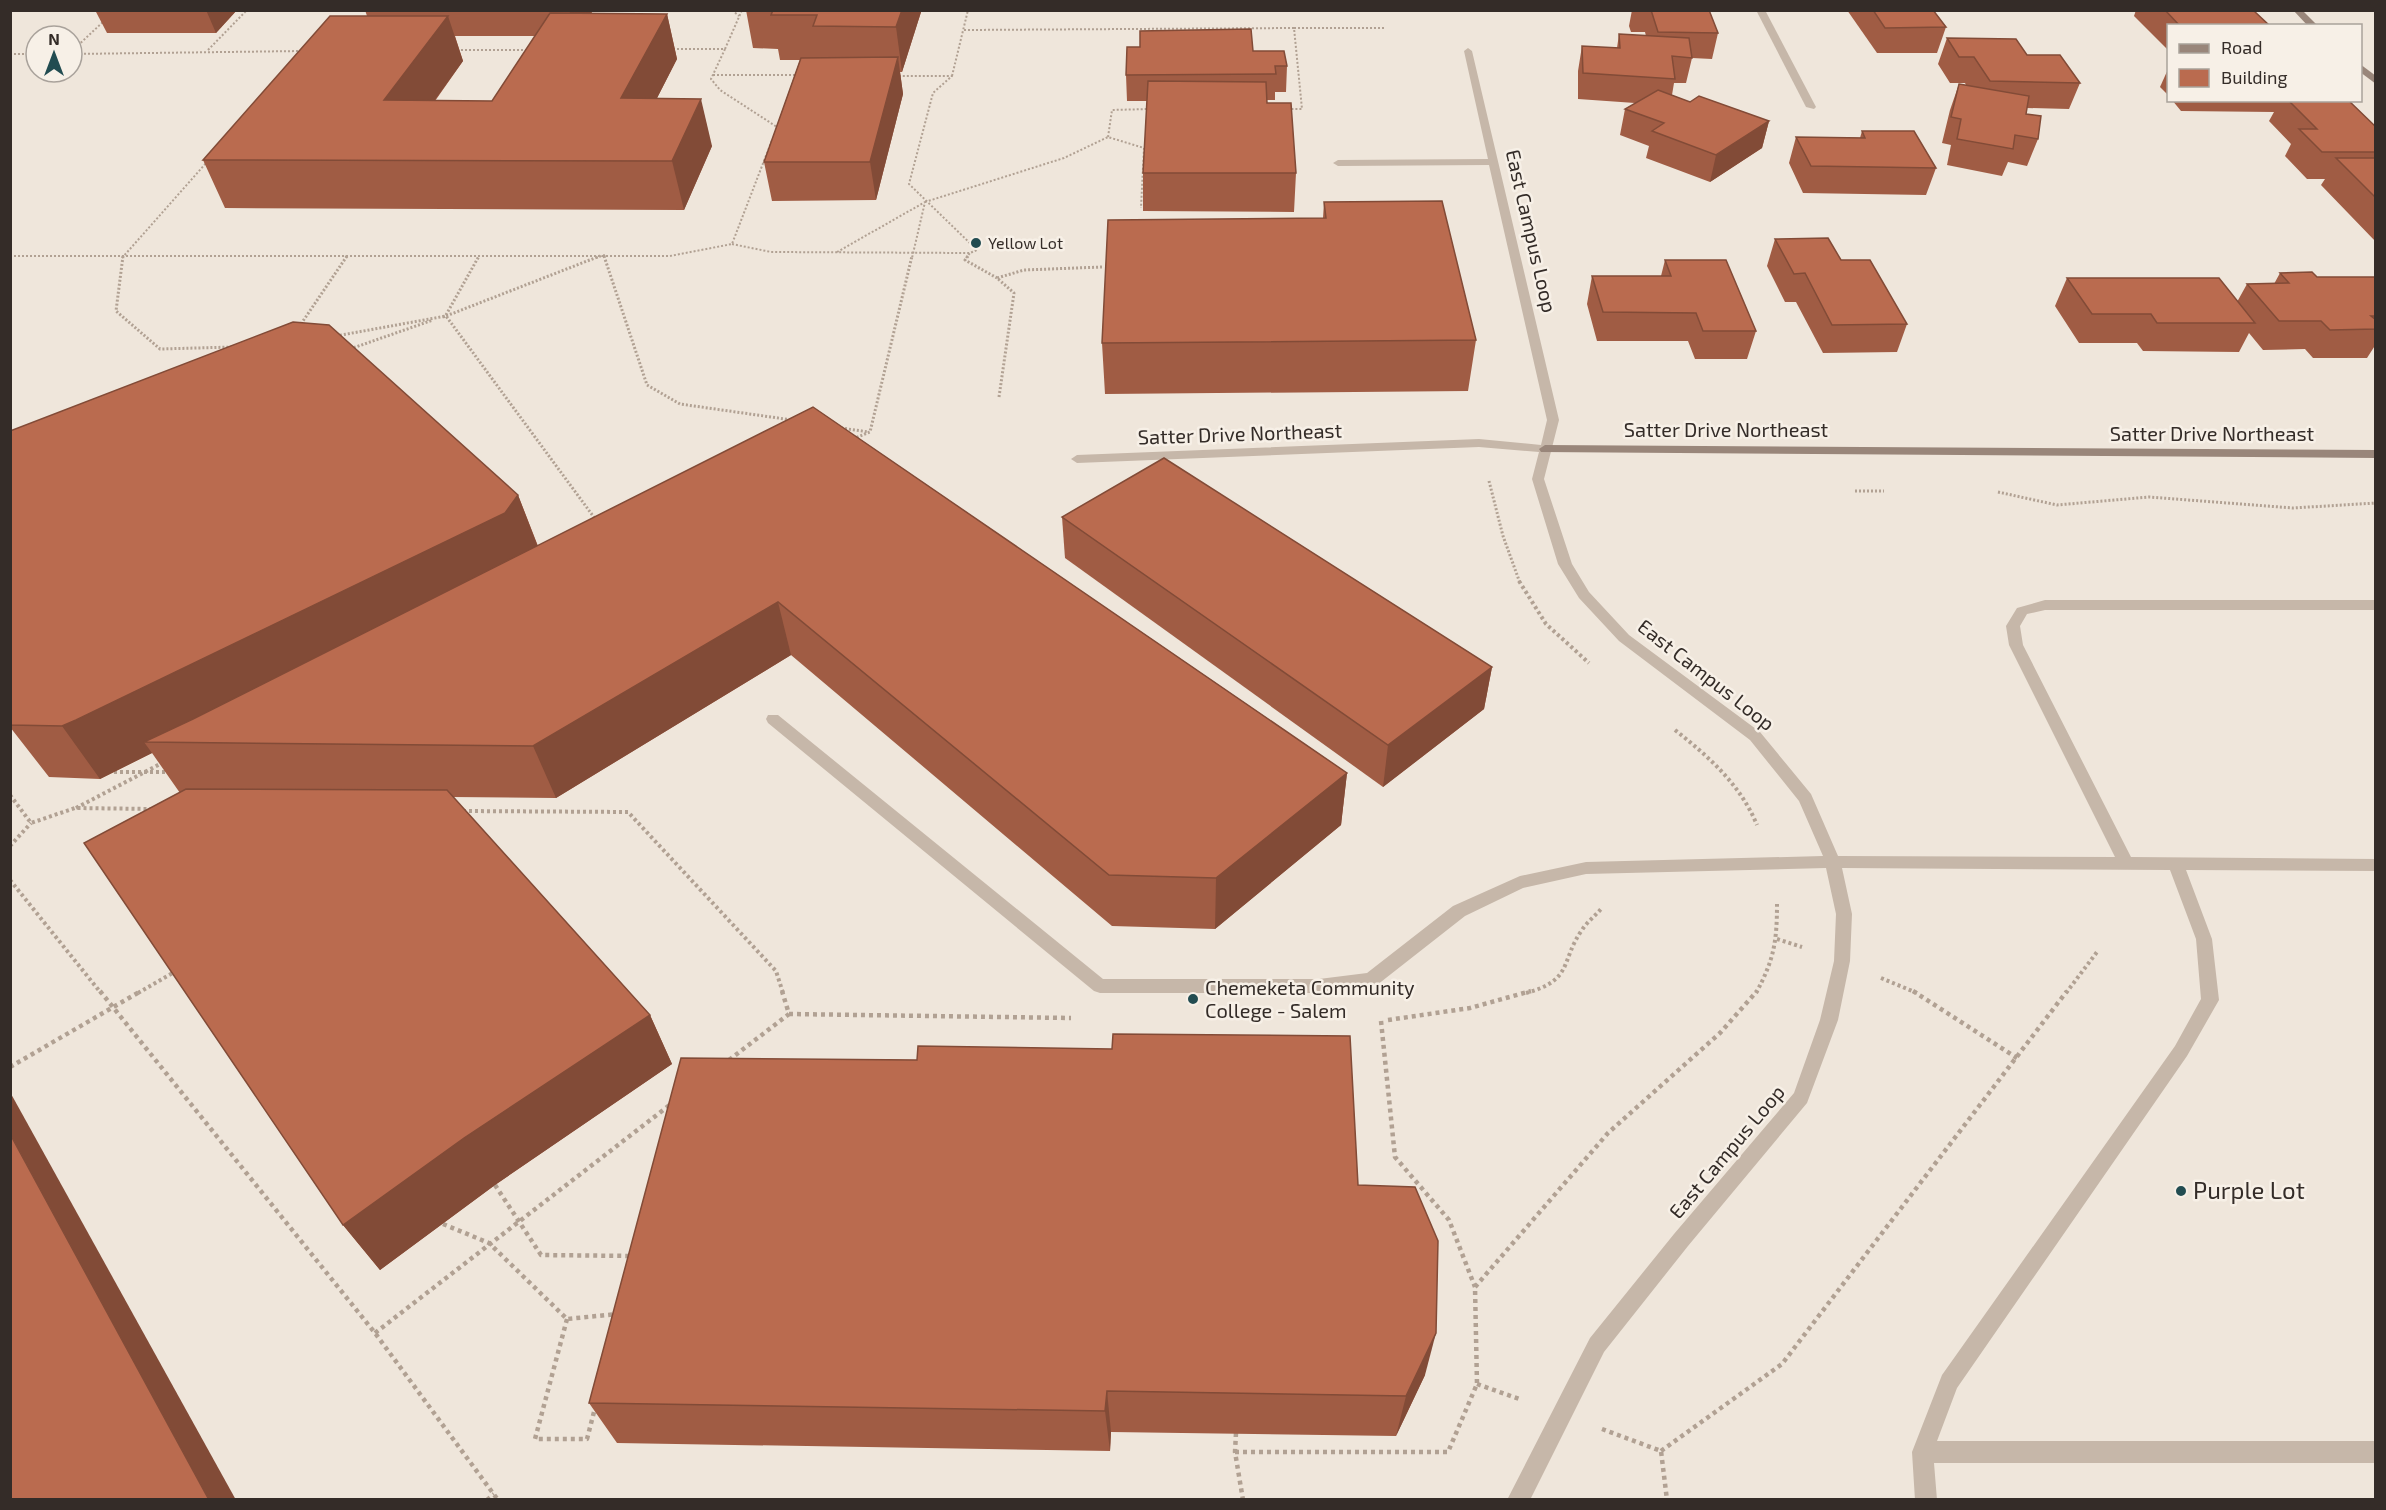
<svg xmlns="http://www.w3.org/2000/svg" width="2386" height="1510" font-family="'Exo 2',sans-serif">
<rect width="100%" height="100%" fill="#efe6db"/>
<g fill="none" stroke-linecap="round" stroke-linejoin="round">
<g stroke="#b1a193" stroke-width="2" stroke-dasharray="2 2" stroke-linecap="butt">
<path d="M732,10L739,16"/>
<path d="M1294,28H1385"/>
<path d="M964,30L1294,28L1302,109H1289"/>
<path d="M673,49H725L711,79L720,90L777,127"/>
<path d="M725,49L742,10"/>
<path d="M208,50L247,10"/>
<path d="M457,50H530"/>
<path d="M72,51L104,21"/>
<path d="M10,54H36"/>
<path d="M72,54L302,51"/>
<path d="M713,75H797"/>
<path d="M952,76L968,10"/>
<path d="M1108,137L1112,110L1149,109"/>
<path d="M925,202L1064,158L1108,137L1144,148L1141,208"/>
<path d="M732,244L771,252L970,253L977,250L909,184L933,93L952,76H898"/>
<path d="M837,252L925,202L912,258"/>
<path d="M10,256H670L732,244L772,140"/>
<path d="M122,258L207,162"/>
<path d="M346,258L347,256"/>
<path d="M596,258L604,255L605,258"/>
<path d="M966,258L970,253"/>
</g>
<g stroke="#b1a193" stroke-width="3" stroke-dasharray="2 2" stroke-linecap="butt">
<path d="M123,256L116,311L160,349L233,347"/>
<path d="M604,256L647,385L680,404L792,420"/>
<path d="M968,256L965,260L997,278"/>
<path d="M446,315L479,256"/>
<path d="M443,317L446,316L596,520"/>
<path d="M301,324L347,256"/>
<path d="M336,336L446,316L600,256"/>
<path d="M350,349L433,320"/>
<path d="M999,397L1014,293L997,278L1024,270L1102,267"/>
<path d="M841,428L869,432"/>
<path d="M853,439L870,432L912,256"/>
<path d="M1489,481L1503,536L1520,583"/>
<path d="M1855,491H1884"/>
<path d="M1998,492L2057,505L2149,497L2293,508L2376,503"/>
</g>
<g stroke="#b1a193" stroke-width="4" stroke-dasharray="3 3" stroke-linecap="butt">
<path d="M1519,581L1546,624L1589,663"/>
<path d="M1675,730C1709,757 1740,784 1757,825"/>
<path d="M10,795L31,823L75,808L152,809"/>
<path d="M76,808L162,763"/>
<path d="M463,811L628,812L776,971L783,993"/>
<path d="M10,846L31,823"/>
<path d="M10,880L101,993"/>
<path d="M1777,939L1802,947"/>
<path d="M1881,978L1917,993"/>
<path d="M1526,993C1574,980 1560,961 1582,930C1587,922 1595,916 1601,909"/>
<path d="M1756,993C1774,960 1777,941 1777,904"/>
<path d="M2066,993L2097,952"/>
</g>
<g stroke="#b1a193" stroke-width="4.5" stroke-dasharray="4 4" stroke-linecap="butt">
<path d="M100,991L375,1333L498,1500"/>
<path d="M1913,991L2017,1058"/>
<path d="M789,1014L1071,1018"/>
<path d="M1388,1020L1470,1008L1531,991"/>
<path d="M1381,1021L1395,1157L1449,1220L1475,1287"/>
<path d="M729,1060L789,1014L782,991"/>
<path d="M443,1224L489,1243L567,1319L617,1314"/>
<path d="M567,1319L535,1439H587L595,1408"/>
<path d="M375,1333L671,1104"/>
<path d="M1477,1384L1522,1400"/>
<path d="M1602,1429L1661,1451L1667,1500"/>
<path d="M1236,1433L1235,1452L1243,1500"/>
<path d="M1661,1451L1782,1364L2067,991"/>
<path d="M1235,1452H1448L1477,1384L1475,1287L1608,1133L1720,1033L1757,991"/>
<path d="M487,1500L494,1494"/>
</g>
<path fill="#c6b7a9" fill-rule="evenodd" d="M1468,48L1472,51L1559,420L1544,479L1572,564L1589,592L1629,635L1760,732L1811,794L1838,856L2115,857L2009,645L2006,626L2017,608L2045,600H2376V610H2045L2027,614L2020,626L2023,645L2131,857L2376,859V871L2186,870L2212,939L2219,1000L2187,1056L1957,1388L1937,1441H2376V1463H1934L1937,1500H1915L1912,1452L1942,1375L2175,1046L2201,999L2196,939L2170,870L1842,868L1852,914L1850,961L1838,1020L1807,1103L1688,1246L1604,1352L1530,1500H1507L1590,1338L1674,1234L1794,1093L1820,1020L1834,961L1836,914L1826,868L1586,874L1523,888L1465,916L1377,985L1371,987L1319,993H1100L1094,991L768,723L766,719L768,715H778L1103,979H1319L1367,973L1453,906L1520,876L1586,862L1823,856L1799,801L1750,740L1619,641L1579,598L1558,564L1532,479L1539,452L1479,447L1077,463L1071,459L1077,455L1479,439L1541,445L1547,420L1489,165L1338,166L1333,163L1338,160L1488,159L1464,51Z"/>
<path fill="#c6b7a9" fill-rule="evenodd" d="M1756,10H1765L1816,107L1814,109L1806,107Z"/>
<g fill="#99867a" fill-rule="evenodd">
<path d="M2293,10H2302L2318,26H2308Z"/>
<path d="M2360,64L2376,76V84L2360,72Z"/>
<path d="M1545,445L2376,450V458L1541,452L1539,449Z"/>
</g>
<g stroke="#b1a193" stroke-width="4" stroke-dasharray="3 3" stroke-linecap="butt">
<path d="M114,772H170"/>
<path d="M138,993L176,971"/>
</g>
<g stroke="#b1a193" stroke-width="4.5" stroke-dasharray="4 4" stroke-linecap="butt">
<path d="M10,1067L141,991"/>
<path d="M495,1185L541,1255L633,1256"/>
</g>
</g>
<g fill="#a05c44" fill-rule="evenodd">
<path d="M95,10H237L216,33H107Z"/>
<path d="M365,10H593L591,14H667L677,59L657,98L712,146L684,210L225,208L203,160L367,16ZM455,36H535L492,101H435L463,61Z"/>
<path d="M746,10H954L953,12H921L902,72H900L903,94L876,200L772,201L764,162L800,60H780L778,49L753,48Z"/>
<path d="M1632,10H1651L1718,33L1712,59L1692,58L1686,83H1674L1672,95L1690,102L1769,121L1762,148L1710,182L1646,158L1649,146L1620,135L1625,109L1635,103L1578,99V71L1582,46L1617,48L1619,34L1646,36L1645,32H1631L1629,26Z"/>
<path d="M1847,10H1933L1946,27L1937,53H1877Z"/>
<path d="M2136,10L2254,11L2270,26H2169V51L2134,16Z"/>
<path d="M1947,38L2027,55L2080,83L2069,109L2027,108L2026,114L2038,139L2027,166L2008,162L2002,176L1947,165L1951,145L1942,143L1950,110L1959,84L1966,85L1965,83H1950L1938,64Z"/>
<path d="M1253,51L1287,66L1286,92H1275V100H1267V103L1296,173L1294,212L1143,211V173L1147,101H1127L1126,75Z"/>
<path d="M2169,67V96L2160,87Z"/>
<path d="M2172,100H2348L2376,127V242L2321,185L2325,179H2307L2285,156L2291,144L2269,121L2274,112L2181,111Z"/>
<path d="M1862,131L1936,168L1926,195L1803,193L1789,163L1796,137L1860,138Z"/>
<path d="M1324,202L1476,340L1468,391L1105,394L1102,343L1323,218Z"/>
<path d="M1775,239L1841,260L1907,324L1897,352L1823,353L1796,302H1785L1767,266Z"/>
<path d="M1665,260L1756,331L1747,359H1695L1688,341H1597L1587,304L1592,276H1661Z"/>
<path d="M2280,273L2317,277H2376V344L2367,358H2313L2305,349L2263,350L2249,333L2239,352L2143,351L2137,343H2079L2055,306L2067,278L2237,302L2247,284H2274Z"/>
<path d="M813,407L1347,773L1341,825L1215,929L1112,926L791,655L556,798L453,797L650,1015L672,1064L495,1185L380,1270L343,1225L180,793L152,753L100,779L49,777L10,727V431L518,495L538,546Z"/>
<path d="M1062,517L1492,667L1484,709L1383,787L1065,558Z"/>
<path d="M1358,1185L1425,1375L1396,1436L1111,1432L1110,1451L617,1443L589,1403Z"/>
</g>
<g fill="#824b37">
<path d="M206,10H237L216,33Z"/>
<path d="M569,10H593L577,37Z"/>
<path d="M902,10H921V12L902,72L896,27Z"/>
<path d="M667,14L677,59L633,145L621,98Z"/>
<path d="M448,16L463,61L401,147L384,100Z"/>
<path d="M898,57L903,94L876,200L870,162Z"/>
<path d="M701,99L712,146L684,210L672,161Z"/>
<path d="M1769,121L1762,148L1710,182L1716,155Z"/>
<path d="M518,495L538,547L174,742H144L152,753L100,779L62,726Z"/>
<path d="M778,602L791,655L556,798L533,746Z"/>
<path d="M1492,667L1484,709L1383,787L1388,745Z"/>
<path d="M1347,773L1341,825L1215,929L1216,878Z"/>
<path d="M650,1015L672,1064L495,1185L380,1270L343,1225L464,1138Z"/>
<path d="M10,1092L236,1500H209L10,1134Z"/>
<path d="M1436,1333L1425,1375L1396,1436L1406,1396Z"/>
<path d="M1107,1391L1111,1432L1110,1451L1105,1411Z"/>
</g>
<g fill="#ba6b4f" stroke="#824b37" stroke-width="1.5">
<path d="M773,10H902L896,27L813,26L817,15H771Z"/>
<path d="M1651,10H1709L1718,33L1658,32Z"/>
<path d="M1873,10H1933L1946,27L1885,28Z"/>
<path d="M2165,10L2254,11L2270,26H2180Z"/>
<path d="M550,13L667,14L621,98L701,99L672,161L203,160L330,16H448L384,100L492,101Z"/>
<path d="M1251,29L1253,51H1284L1287,66H1275L1276,74L1126,75L1127,47H1140V31Z"/>
<path d="M1619,34L1689,38L1692,58L1672,56L1675,79L1583,73L1582,46L1620,48Z"/>
<path d="M1947,38L2016,39L2027,55H2060L2080,83L1990,81L1974,57H1959Z"/>
<path d="M898,57L870,162H764L801,58Z"/>
<path d="M1148,81L1266,82L1267,103H1291L1296,173H1143Z"/>
<path d="M1959,84L2029,96L2026,114L2041,116L2038,139L2015,135L2013,149L1957,139L1961,119L1951,117Z"/>
<path d="M1658,90L1690,102L1699,96L1769,121L1716,155L1652,131L1664,123L1625,109Z"/>
<path d="M2288,100H2348L2376,127V152H2322L2299,129H2317Z"/>
<path d="M1862,131H1914L1936,168L1811,166L1796,137L1865,138Z"/>
<path d="M2336,158H2376V198Z"/>
<path d="M1442,201L1476,340L1102,343L1108,220L1326,218L1324,202Z"/>
<path d="M1828,238L1841,260H1870L1907,324L1832,325L1805,273L1794,274L1775,239Z"/>
<path d="M1665,260H1726L1756,331H1703L1696,313L1603,312L1592,276H1671Z"/>
<path d="M2312,272L2317,277H2376V316H2371L2376,320V329L2330,330L2321,321H2279L2247,284L2289,283L2280,273Z"/>
<path d="M2067,278H2219L2255,323H2157L2151,314H2092Z"/>
<path d="M293,322L329,325L518,495L505,513L76,720L62,726L10,725V431Z"/>
<path d="M813,407L1347,773L1216,878L1109,875L778,602L533,746L144,742L193,719Z"/>
<path d="M1164,458L1492,667L1388,745L1062,517Z"/>
<path d="M186,789L447,790L650,1015L464,1138L343,1225L84,843Z"/>
<path d="M1113,1034L1350,1036L1358,1185L1415,1187L1438,1241L1436,1333L1406,1396L1107,1391L1105,1411L589,1403L681,1058L917,1060L918,1046L1112,1049Z"/>
<path d="M10,1134L209,1500H10Z"/>
</g>
<g fill="#224c51" stroke="#f7f0e7" stroke-width="2">
<circle cx="976" cy="243" r="6"/>
<circle cx="1193" cy="999" r="6"/>
<circle cx="2181" cy="1191" r="6"/>
</g>
<g text-anchor="middle" stroke-width="5" stroke-linejoin="round" paint-order="stroke">
<g font-size="16" fill="#342c28" stroke="#f7f0e7" text-anchor="start">
<text x="988" y="249">Yellow Lot</text>
</g>
<g font-size="20" fill="#342c28" stroke="#f7f0e7">
<text transform="translate(1531 231) rotate(77)" y="7">East Campus Loop</text>
<text x="1726" y="437">Satter Drive Northeast</text>
<text transform="translate(1240 434) rotate(-2)" y="7">Satter Drive Northeast</text>
<text x="2212" y="441">Satter Drive Northeast</text>
<text transform="translate(1706 675) rotate(38)" y="7">East Campus Loop</text>
<text transform="translate(1727 1152) rotate(-50)" y="7">East Campus Loop</text>
</g>
<g font-size="20" fill="#342c28" stroke="#f7f0e7" text-anchor="start">
<text x="1205" y="995">Chemeketa Community<tspan x="1205" dy="23">College - Salem</tspan></text>
</g>
<g font-size="24" fill="#342c28" stroke="#f7f0e7" text-anchor="start">
<text x="2193" y="1199">Purple Lot</text>
</g>
</g>
<rect width="2386" height="1510" fill="none" stroke="#342c28" stroke-width="24"/>
<rect x="2167" y="24" width="195" height="78" fill="#f7f0e7" stroke="#a9a29b" stroke-width="1.5"/>
<rect x="2179" y="44" width="30" height="9" fill="#99867a" stroke="#a9a29b" stroke-width="1.5"/>
<text x="2221" y="54" font-size="18" fill="#342c28">Road</text>
<rect x="2179" y="69" width="30" height="18" fill="#ba6b4f" stroke="#a9a29b" stroke-width="1.5"/>
<text x="2221" y="84" font-size="18" fill="#342c28">Building</text>
<g transform="translate(54 54)"><circle r="28" fill="#f7f0e7" stroke="#a9a29b" stroke-width="1.5"/>
<path d="M0-4.5L10 22L0 15L-10 22Z" fill="#224c51"/>
<text y="-9" font-size="16" font-weight="bold" text-anchor="middle" fill="#342c28">N</text>
</g>
</svg>
